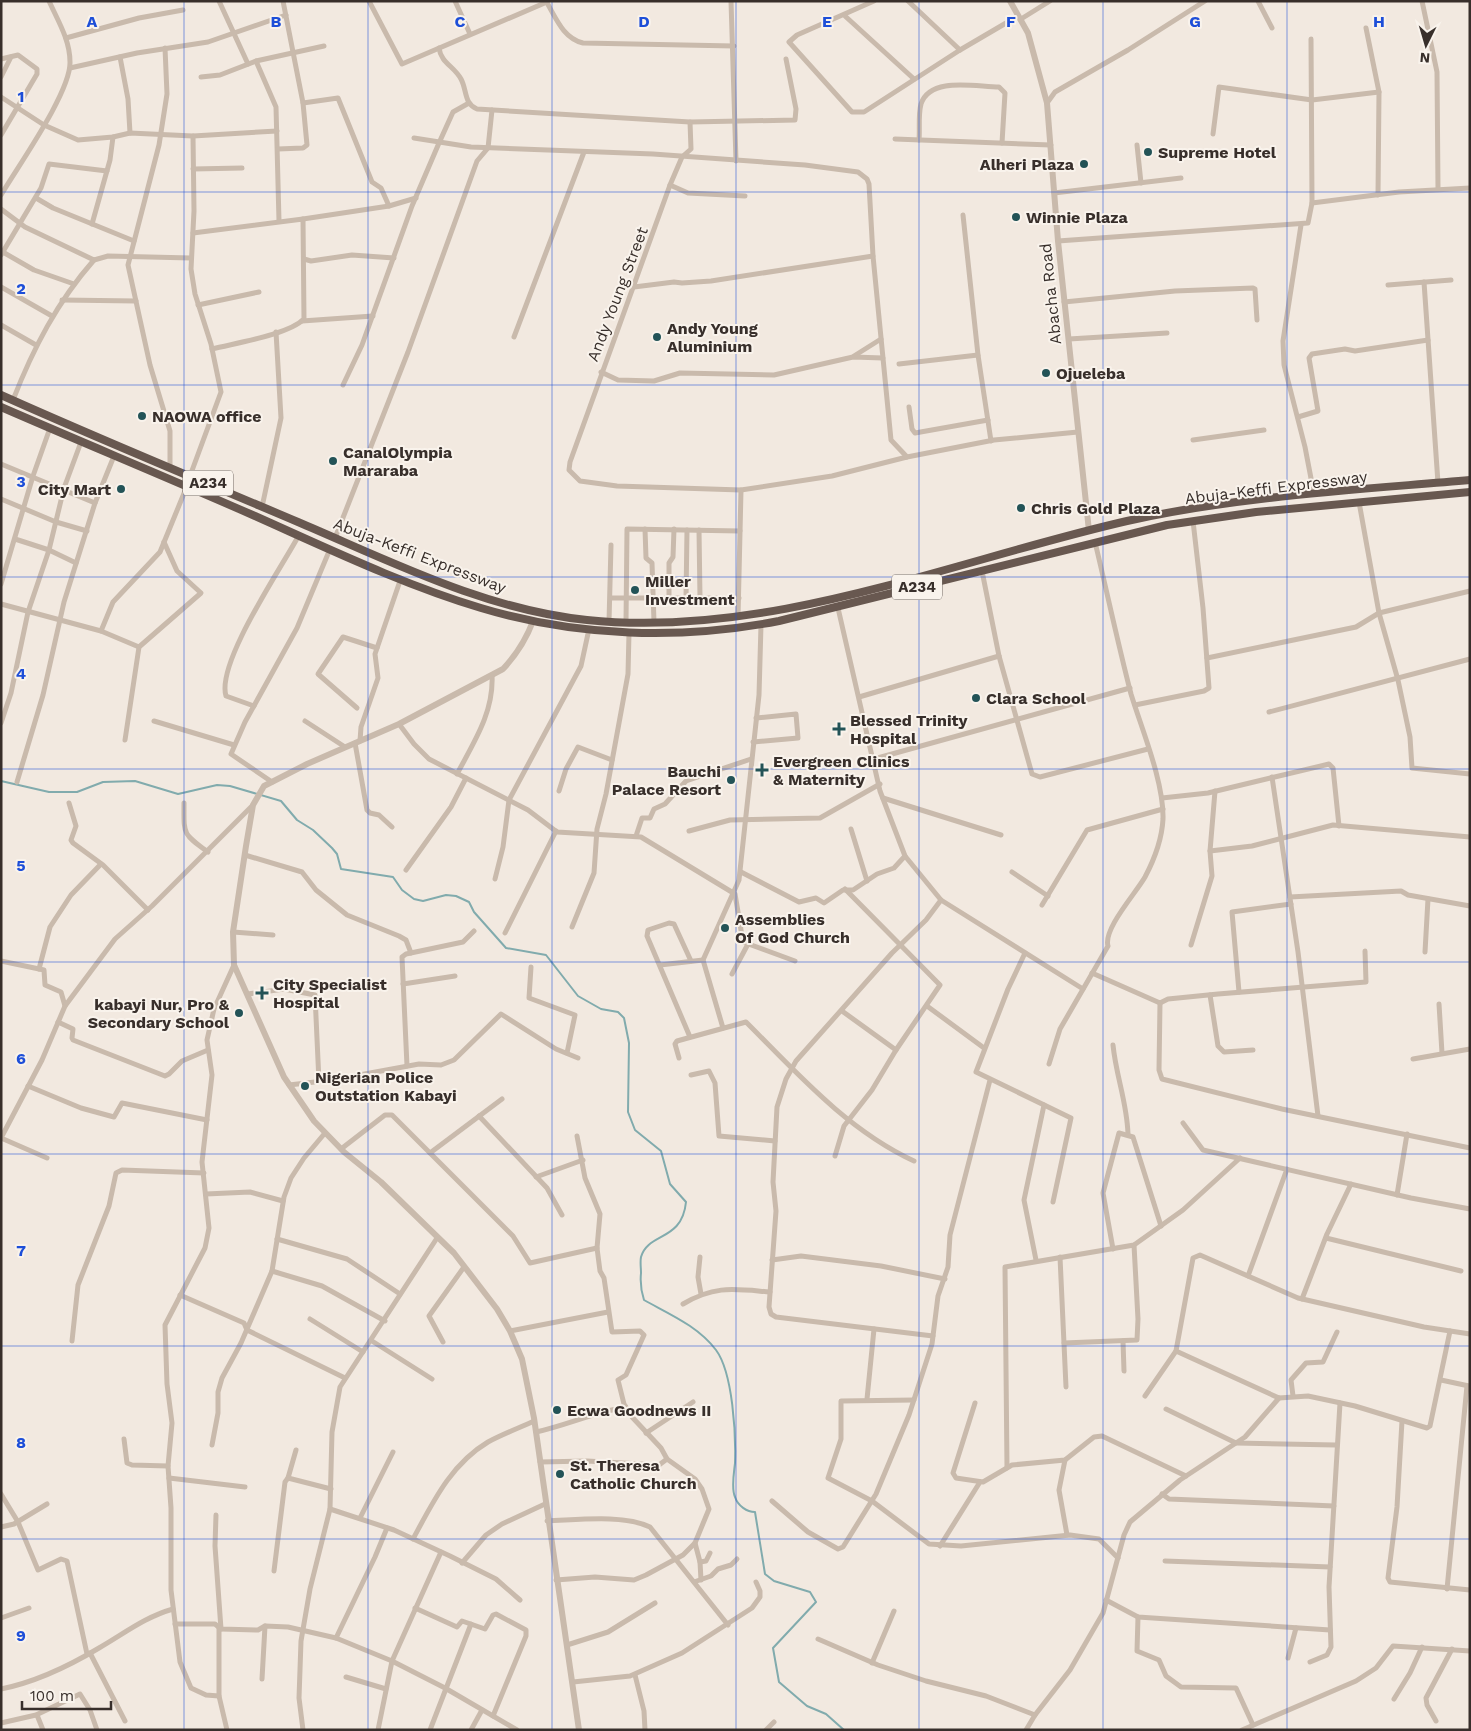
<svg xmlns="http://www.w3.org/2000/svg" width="1471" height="1731" font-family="'Work Sans',sans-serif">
<rect width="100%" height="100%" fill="#f2e9e0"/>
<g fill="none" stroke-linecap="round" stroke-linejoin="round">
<path stroke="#81abad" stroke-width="2" d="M1,781L49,792H77L103,782L135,781L178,794L217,785L230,786L281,801L297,820L313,830L332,848L337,854L341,869L393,877L402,890L414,899L423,901L446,895L456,896L469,902L474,912L506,948L546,955L578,996L601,1009L618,1012L624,1018L629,1043L628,1112L635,1130L661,1151L670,1184L686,1202C682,1242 648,1232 641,1257C640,1262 641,1268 641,1273C640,1283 641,1291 644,1300C669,1314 698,1326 716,1350C733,1373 736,1435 735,1463C734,1473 731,1488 735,1497C738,1506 747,1512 755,1512L765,1574L774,1581L810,1592L816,1602L773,1648L779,1682L807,1706L826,1714L844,1730"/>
<g stroke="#c9baac" stroke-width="5">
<path d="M219,1L248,64"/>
<path d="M369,1L402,64L547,2"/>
<path d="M455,1L470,34"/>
<path d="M546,1C556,18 563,38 583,43L734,46"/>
<path d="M731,1L736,161"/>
<path d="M874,1L797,35L789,42L852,112H864L960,50L1018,16"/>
<path d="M908,1L960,50"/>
<path d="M1258,1L1272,28"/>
<path d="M1422,1L1437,72L1438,189"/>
<path d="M845,16L914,79"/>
<path d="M1021,19L1050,1"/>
<path d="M1366,28L1379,92L1378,195"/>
<path d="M66,38L139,18L183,10"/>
<path d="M165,48L167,94L159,145L128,265L150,365L170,431V467"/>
<path d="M439,48C441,63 454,66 461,79C467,90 464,104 477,109L690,122L795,120L796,109L786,59"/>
<path d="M120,57L128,99L130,133"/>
<path d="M1,59L18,55L37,69V74L1,135"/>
<path d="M256,61L276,107L279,221"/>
<path d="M70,68L137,53L208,42L286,15"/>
<path d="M1,77L11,57"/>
<path d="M201,77L220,75L256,61L324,46"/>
<path d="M1,97L44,125L78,140L113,137L130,133L193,136L277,131"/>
<path d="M303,103L338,98L372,182L381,188L389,206"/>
<path d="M1047,103L1055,92L1128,50L1205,1"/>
<path d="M690,122L691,149L682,157L670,185L570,462L569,470L580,481L617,486L741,490L832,476L907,457L994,440L1078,432"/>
<path d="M1213,134L1219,87L1312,100L1379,92"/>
<path d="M414,138L471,147L653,154L805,165L858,172L867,179L869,184L873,256L891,440L907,457"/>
<path d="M895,139L1051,145"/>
<path d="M919,140C920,129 918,115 921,104C930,76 976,87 999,87L1005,93L1002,143"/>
<path d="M1137,145L1141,183"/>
<path d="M278,149L303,148L307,145L303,103L283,1"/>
<path d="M193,169L242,168"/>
<path d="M670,185L688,193L745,196"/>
<path d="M1054,193L1181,178"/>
<path d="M1,195C18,166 71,92 70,62C70,40 58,21 49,1"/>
<path d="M36,198L53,208L134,241"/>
<path d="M1312,203L1399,192L1470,188"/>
<path d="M1,209L25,227L94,260L108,256L191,258"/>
<path d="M963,215L978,355L991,441"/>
<path d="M303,219L389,206L416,198"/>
<path d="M92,224L110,160L113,137"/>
<path d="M1301,225L1283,341L1284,365L1305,447L1314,494"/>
<path d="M193,233L303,219L304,319C288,335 235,343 212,349"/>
<path d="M1058,241L1308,223L1312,203L1311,39"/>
<path d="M1,251L34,270L74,284"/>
<path d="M1,255L41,188L49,164L107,171"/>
<path d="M304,259L311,261L352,255L394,258"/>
<path d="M1424,282L1438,483"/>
<path d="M1388,285L1451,280"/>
<path d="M1,287L52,316"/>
<path d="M634,287L674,282L682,283L711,281L873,256"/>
<path d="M62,300L136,301"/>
<path d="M1064,302L1175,291L1253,288L1255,289L1257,320"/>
<path d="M198,305L259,292"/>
<path d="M302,321L373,316"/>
<path d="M1,325L36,345"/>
<path d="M514,337L584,152"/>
<path d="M1069,339L1167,333"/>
<path d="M854,356L881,339"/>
<path d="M899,364L978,355"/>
<path d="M601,372L618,380L654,381L680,373L774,375L853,357L883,358"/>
<path d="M343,385L362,345L412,206L439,143L453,112L469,103"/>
<path d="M13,400C33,349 57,302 94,260"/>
<path d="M909,407L912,429L915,433L988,420"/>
<path d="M1298,417L1318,411L1309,358L1312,354L1345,349L1355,351L1428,340"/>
<path d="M1193,440L1264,430"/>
<path d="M1,464L95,503"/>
<path d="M190,476L221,392L211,344L195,294L191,269L194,211L193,136"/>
<path d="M1,499L56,522L87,531"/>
<path d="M1359,502L1379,613L1398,680L1410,737L1412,768L1470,774"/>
<path d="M262,507L281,418L276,332"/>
<path d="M645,529L646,558L652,563L654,622"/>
<path d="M699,530L700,598"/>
<path d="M335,538L408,352L477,161L488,148L492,110"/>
<path d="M15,539L49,550L76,563"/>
<path d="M982,571L999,656L1032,774L1040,777L1148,749"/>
<path d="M1,584L33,476L50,428"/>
<path d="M611,598H739"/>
<path d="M686,598L687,530"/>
<path d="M669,599V563L673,557L674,529"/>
<path d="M1,604L101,631L139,647"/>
<path d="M838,608L880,791L905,856L941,900L1083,989"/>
<path d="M738,617L741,490"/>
<path d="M609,622L611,545"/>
<path d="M626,622L627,529L740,531"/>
<path d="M101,631L113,602L160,552L187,486"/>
<path d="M1207,658L1356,627L1379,613L1470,591"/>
<path d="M859,697L999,656"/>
<path d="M1135,705L1204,691L1209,688L1203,608L1193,521"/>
<path d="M254,706L226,696C216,663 282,567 299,535"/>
<path d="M357,708L318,674L343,637L377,648"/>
<path d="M1269,712L1470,659"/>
<path d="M154,721L234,745"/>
<path d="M305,721L345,747"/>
<path d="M1,723L11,693L28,612L49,550L64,488L81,442"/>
<path d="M399,724L414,744L429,759L528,810L557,832L641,837L735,894L743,942L795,961"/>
<path d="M125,740L139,647L201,593L177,571L164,542"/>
<path d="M360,741L361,727L378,678L375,654L401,578"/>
<path d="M753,742L798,738L796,714L756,718"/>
<path d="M355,743L367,810L370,813L379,815L392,827"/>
<path d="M874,759L1130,688"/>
<path d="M457,774C474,742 494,712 492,675"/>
<path d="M1272,777L1298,952L1318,1116"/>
<path d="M17,782L43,695L64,602L95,503L114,456"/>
<path d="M272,782L231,754L245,722L297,628L330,549"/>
<path d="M559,791L566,769L578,747L612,760"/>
<path d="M883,798L1001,835"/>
<path d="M1162,798L1208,793L1329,764L1333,768L1339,826"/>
<path d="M69,803L76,826L71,840L73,843L103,865L148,910"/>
<path d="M184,803C184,835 182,833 208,852"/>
<path d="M851,829L867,881"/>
<path d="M689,831L730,820L820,818L880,784"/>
<path d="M636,836L642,818H650L654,809L665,804L686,781L751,759"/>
<path d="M1210,851L1252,846L1333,825L1470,837"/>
<path d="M245,855L302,872L316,890L347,915L399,936L406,940L411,953"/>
<path d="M406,870L451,807L466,778"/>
<path d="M741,872L799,902L816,898L824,903L843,890H853L877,874L894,868L905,856"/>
<path d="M1012,872L1048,896"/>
<path d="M495,879L503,847L509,800L581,666L589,629"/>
<path d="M1290,897L1401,891L1408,895L1470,906"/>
<path d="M1042,905L1087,830L1163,809"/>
<path d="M572,927L594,873L597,829L606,794L628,674L629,633"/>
<path d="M233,932L273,935"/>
<path d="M505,933L556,831"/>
<path d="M1191,945L1212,876L1210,851L1215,791"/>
<path d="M1425,952L1428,899"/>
<path d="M1025,953L1008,989L976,1072L1071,1118L1053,1202"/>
<path d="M1,961L44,970L45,985L61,992L65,1006"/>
<path d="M660,965L703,960"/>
<path d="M531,967L529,998L575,1015L567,1053"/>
<path d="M39,969L50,927L71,895L101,864"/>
<path d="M1092,973L1160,1003L1168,999L1218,994L1366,982L1365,951"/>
<path d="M732,974L748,944"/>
<path d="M403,984L455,976"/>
<path d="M1239,992L1232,912L1291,904"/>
<path d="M248,994L284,989L315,995L319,1082"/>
<path d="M1210,995L1218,1046L1224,1052L1253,1050"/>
<path d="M1160,1003L1159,1070L1162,1079L1282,1109L1470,1148"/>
<path d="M1439,1004L1442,1053"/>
<path d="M927,1006L984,1048"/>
<path d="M842,1011L896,1050"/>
<path d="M58,1022L73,1029L72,1038L73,1040L165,1076L169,1074L182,1061L208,1050"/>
<path d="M723,1028L703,960L739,880L759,695L761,625"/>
<path d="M690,1037L647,936L648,930L669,923L674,924L691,961"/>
<path d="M1113,1045C1116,1076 1127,1102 1128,1134"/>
<path d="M679,1058L675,1044L677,1041L746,1022C797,1073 847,1130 914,1161"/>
<path d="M1413,1059L1470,1049"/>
<path d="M1049,1064L1060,1029L1108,946C1103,929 1136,893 1145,877C1154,860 1162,838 1163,819C1164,782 1142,730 1131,694C1118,644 1107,592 1095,542"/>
<path d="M407,1066L402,957L406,954L463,942L474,931"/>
<path d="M691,1075L709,1071L715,1083L719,1136L775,1141"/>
<path d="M289,1085L332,1080L419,1064L441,1065L454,1060L501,1014L556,1049L578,1058"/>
<path d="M28,1086L81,1108L114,1117L122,1103L207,1120"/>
<path d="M479,1116L547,1188L562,1215"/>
<path d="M1183,1123L1203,1150L1411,1198L1470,1209"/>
<path d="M341,1149L385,1115H392L513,1236L530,1263L597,1248"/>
<path d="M430,1153L502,1099"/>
<path d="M835,1156L844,1126L872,1090L896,1050L940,985L845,889"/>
<path d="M47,1158L1,1138L42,1060L65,1006L115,939L152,906L253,805"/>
<path d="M536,1177L583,1160"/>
<path d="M206,1194L250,1192L283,1201"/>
<path d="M1397,1195L1407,1134"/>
<path d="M1326,1238L1461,1271"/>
<path d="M277,1239L347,1259L400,1294"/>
<path d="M1113,1249L1103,1193L1119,1133L1133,1137L1161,1226"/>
<path d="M700,1257L698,1277L701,1294"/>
<path d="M1060,1257L1066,1387"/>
<path d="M772,1260L801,1256L881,1266L945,1279"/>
<path d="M1036,1260L1024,1200L1044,1105"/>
<path d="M272,1271L322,1286L385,1321"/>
<path d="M1248,1276L1287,1169"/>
<path d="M180,1295L244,1323L247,1330L345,1378"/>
<path d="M1302,1299L1327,1234L1351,1184"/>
<path d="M683,1304C715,1285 734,1289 770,1292"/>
<path d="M310,1319L363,1352"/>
<path d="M510,1331L608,1312"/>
<path d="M933,1336L776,1317L771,1314L769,1307L776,1211L773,1182L777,1107L786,1079L796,1061L892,953L926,920L941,900"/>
<path d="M72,1341L78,1285L109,1206L116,1173L122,1170L204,1173"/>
<path d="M372,1341L432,1379"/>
<path d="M1123,1341L1124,1371"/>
<path d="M443,1342L429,1316L464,1267"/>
<path d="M1064,1343L1137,1340L1138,1319L1134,1245"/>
<path d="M1176,1351L1279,1398L1308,1396L1355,1406L1427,1428L1430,1426L1450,1331"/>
<path d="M1441,1380L1469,1386"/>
<path d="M1145,1396L1176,1351L1193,1258L1200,1255L1298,1298L1424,1327L1470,1334"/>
<path d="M1293,1396L1291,1380L1306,1363L1323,1362L1337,1332"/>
<path d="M867,1399L874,1329"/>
<path d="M914,1400L841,1401V1439L828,1478L872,1501L929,1544L961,1546L1070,1535L1099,1539L1118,1558"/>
<path d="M975,1403L953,1473L956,1478L983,1482L1012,1465L1065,1460L1094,1437L1102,1436L1186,1476"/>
<path d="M1166,1409L1236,1443L1336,1445"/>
<path d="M1402,1421L1397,1507L1388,1578L1390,1582L1470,1590"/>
<path d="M536,1432C567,1425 595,1412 626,1407"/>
<path d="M646,1433L693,1402"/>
<path d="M124,1439L127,1463L132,1465L168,1466"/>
<path d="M212,1445L218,1413V1392L222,1378L241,1343L272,1271L284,1197L291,1178L304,1158L325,1133"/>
<path d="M1065,1460L1059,1490L1067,1535"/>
<path d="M540,1462L587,1461L659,1465L667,1459"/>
<path d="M1007,1468L1005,1267L1134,1245L1183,1210L1240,1158"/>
<path d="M169,1478L245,1487"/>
<path d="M288,1478L296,1450"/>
<path d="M1,1494L18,1522L38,1570L61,1559L67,1561L87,1654"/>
<path d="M1162,1494L1169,1499L1334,1506"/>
<path d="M772,1501L808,1532L838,1549L843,1547L876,1494L909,1415L932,1344L938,1296L948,1267L950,1235L990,1080"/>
<path d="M330,1509L394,1530L450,1556L496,1579L520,1600"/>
<path d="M216,1515L215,1546L221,1629"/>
<path d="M360,1518L393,1452"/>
<path d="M547,1521C577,1520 623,1514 650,1527L728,1625"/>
<path d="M1,1527L14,1524L47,1504"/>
<path d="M413,1539C433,1502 451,1464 488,1442C503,1434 519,1428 534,1421"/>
<path d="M695,1543L700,1562L701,1580"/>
<path d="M940,1546L980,1482"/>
<path d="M1165,1561L1330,1567"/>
<path d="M700,1562L706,1561L710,1553"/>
<path d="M462,1563L486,1535L502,1524L545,1504"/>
<path d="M274,1571L285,1482L288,1478L331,1489"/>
<path d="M556,1580L595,1577L634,1580L646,1575L683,1555L695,1543L709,1509L702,1489L695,1479L667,1459L661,1448L632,1417L624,1404L618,1380L626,1375L644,1335L640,1331L612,1332L604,1278L600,1271L597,1248L600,1214L585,1178L577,1136"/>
<path d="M694,1582L711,1576L718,1569L731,1565L737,1559"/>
<path d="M1447,1589L1467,1386"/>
<path d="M1106,1600L1138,1617L1330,1630"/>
<path d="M415,1608L457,1627L462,1621L485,1629L493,1615L496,1614L526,1630V1636L493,1716"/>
<path d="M1138,1617L1137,1651L1159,1660L1166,1676L1181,1687L1236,1688L1253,1725"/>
<path d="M1,1618L29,1608"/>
<path d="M175,1624H215L221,1629L258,1630L265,1626L288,1627L336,1638L392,1661L445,1688L517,1730"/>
<path d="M219,1628V1696L227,1730"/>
<path d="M336,1638L375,1557L387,1528"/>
<path d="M818,1639L878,1665L926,1681L986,1696L1035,1715"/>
<path d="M567,1645L608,1632L655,1603"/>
<path d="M90,1653L125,1721"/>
<path d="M1288,1658L1296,1628"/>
<path d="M1310,1662L1327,1655L1331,1647L1329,1587L1340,1403"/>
<path d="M872,1663L894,1611"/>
<path d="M635,1675L644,1711L645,1730"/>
<path d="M346,1677L386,1689"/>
<path d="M262,1679L265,1626"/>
<path d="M573,1682L630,1676L682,1653L752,1608L760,1597V1591L756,1582"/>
<path d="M1,1689C36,1682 69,1666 99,1648C125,1633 145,1617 173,1609"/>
<path d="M219,1696L206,1695L191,1688L180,1662L171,1590V1508L168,1466L172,1423L167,1384L165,1325L205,1248L209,1228L202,1162L212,1075L207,1040L214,1009L234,965"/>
<path d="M1394,1699L1410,1673L1422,1647"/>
<path d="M37,1715L43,1730"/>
<path d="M1436,1721L1427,1705L1426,1698L1452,1649"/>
<path d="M1,1723L36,1715L80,1694L90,1710L97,1730"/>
<path d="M303,1730L299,1698L301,1641L310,1589L330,1509L332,1432L340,1387L437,1238"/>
<path d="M378,1730L392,1661L441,1552"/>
<path d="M430,1730L471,1624"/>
<path d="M471,1730L482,1710"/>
<path d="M766,1730L774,1722"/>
<path d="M1026,1730L1035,1715L1070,1670L1103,1613L1124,1535L1130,1522L1180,1480L1245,1437L1279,1398"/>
<path d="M1242,1730L1356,1681L1376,1668L1393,1646L1470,1651"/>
</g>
<g stroke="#c9baac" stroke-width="6">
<path d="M1010,1L1028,33L1047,103L1058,241L1089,531"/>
<path d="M533,621C526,640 517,654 503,669L399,724L307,764L264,786L253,805L246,846L233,932L234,965L284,1077L314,1121L344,1152L381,1182L454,1253L497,1309L510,1331L522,1359L534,1418L579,1730"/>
</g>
<g stroke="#685850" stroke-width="8">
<path d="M1,395C99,439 199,480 298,522C390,561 486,610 587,620C769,639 952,561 1127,521C1239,496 1356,490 1470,480"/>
<path d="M1,407C86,444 171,479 255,516C329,549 404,585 481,608C577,637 681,640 779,621L1167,525L1256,512L1470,492"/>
</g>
</g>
<path fill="none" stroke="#1d4ed8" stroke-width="1" stroke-opacity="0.55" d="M184,1V1730M368,1V1730M552,1V1730M736,1V1730M919,1V1730M1103,1V1730M1287,1V1730M1,192H1470M1,385H1470M1,577H1470M1,769H1470M1,962H1470M1,1154H1470M1,1346H1470M1,1539H1470"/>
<g fill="#235357" stroke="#f9f3ec" stroke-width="2">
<circle cx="1148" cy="152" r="5"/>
<circle cx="1084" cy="164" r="5"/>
<circle cx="1016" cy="217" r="5"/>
<circle cx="657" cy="337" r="5"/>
<circle cx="1046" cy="373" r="5"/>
<circle cx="142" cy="416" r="5"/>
<circle cx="333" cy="461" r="5"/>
<circle cx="121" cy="489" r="5"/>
<circle cx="1021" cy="508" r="5"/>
<circle cx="635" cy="590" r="5"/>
<circle cx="976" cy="698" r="5"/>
<path d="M836.5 721.5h5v5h5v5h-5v5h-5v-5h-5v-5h5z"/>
<path d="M759.5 762.5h5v5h5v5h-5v5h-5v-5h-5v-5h5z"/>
<circle cx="731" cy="780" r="5"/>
<circle cx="725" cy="928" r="5"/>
<path d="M259.5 985.5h5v5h5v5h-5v5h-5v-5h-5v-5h5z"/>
<circle cx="239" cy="1013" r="5"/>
<circle cx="305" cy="1086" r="5"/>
<circle cx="557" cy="1410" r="5"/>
<circle cx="560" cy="1474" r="5"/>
</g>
<g text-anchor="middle" stroke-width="4" stroke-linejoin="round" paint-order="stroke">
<g fill="#f9f3ec" stroke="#726a65" stroke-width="1">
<rect x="183" y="470.5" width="50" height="25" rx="4"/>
<rect x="892" y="574.5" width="50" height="25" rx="4"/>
</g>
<g font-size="15" font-weight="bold" fill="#382f2b">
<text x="208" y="488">A234</text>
<text x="917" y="592">A234</text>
</g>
<g font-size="16" font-weight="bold" fill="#382f2b" stroke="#f9f3ec" text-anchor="start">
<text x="1158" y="158">Supreme Hotel</text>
<text x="1074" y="170" text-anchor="end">Alheri Plaza</text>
<text x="1026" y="223">Winnie Plaza</text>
<text x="667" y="334">Andy Young<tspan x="667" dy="18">Aluminium</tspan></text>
<text x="1056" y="379">Ojueleba</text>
<text x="152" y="422">NAOWA office</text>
<text x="343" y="458">CanalOlympia<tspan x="343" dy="18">Mararaba</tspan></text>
<text x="111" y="495" text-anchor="end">City Mart</text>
<text x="1031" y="514">Chris Gold Plaza</text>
<text x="645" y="587">Miller<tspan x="645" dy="18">Investment</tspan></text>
<text x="986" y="704">Clara School</text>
<text x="850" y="726">Blessed Trinity<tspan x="850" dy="18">Hospital</tspan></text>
<text x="773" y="767">Evergreen Clinics<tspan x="773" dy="18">&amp; Maternity</tspan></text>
<text x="721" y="777" text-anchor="end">Bauchi<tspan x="721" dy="18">Palace Resort</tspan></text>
<text x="735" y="925">Assemblies<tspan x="735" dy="18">Of God Church</tspan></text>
<text x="273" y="990">City Specialist<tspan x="273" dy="18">Hospital</tspan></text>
<text x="229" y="1010" text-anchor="end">kabayi Nur, Pro &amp;<tspan x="229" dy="18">Secondary School</tspan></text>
<text x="315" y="1083">Nigerian Police<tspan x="315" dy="18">Outstation Kabayi</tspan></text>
<text x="567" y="1416">Ecwa Goodnews II</text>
<text x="570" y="1471">St. Theresa<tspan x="570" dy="18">Catholic Church</tspan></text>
</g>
<g font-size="16" fill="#382f2b" stroke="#f9f3ec">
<text transform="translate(617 294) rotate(-69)" y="6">Andy Young Street</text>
<text transform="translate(1050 294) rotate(-96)" y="6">Abacha Road</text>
<text transform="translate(1276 487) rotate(-7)" y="6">Abuja-Keffi Expressway</text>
<text transform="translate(420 555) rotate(21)" y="6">Abuja-Keffi Expressway</text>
</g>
</g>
<g font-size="16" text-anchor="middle" font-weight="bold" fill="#1d4ed8" stroke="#f9f3ec" stroke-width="4" stroke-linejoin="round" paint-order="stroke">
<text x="92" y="27">A</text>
<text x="276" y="27">B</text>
<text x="460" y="27">C</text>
<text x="644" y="27">D</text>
<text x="827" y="27">E</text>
<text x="1011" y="27">F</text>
<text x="1195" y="27">G</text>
<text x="1379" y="27">H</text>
<text x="21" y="102">1</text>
<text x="21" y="294">2</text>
<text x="21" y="487">3</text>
<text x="21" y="679">4</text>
<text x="21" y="871">5</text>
<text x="21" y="1064">6</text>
<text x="21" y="1256">7</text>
<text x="21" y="1448">8</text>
<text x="21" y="1641">9</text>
</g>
<rect width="1471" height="1731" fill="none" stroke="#382f2b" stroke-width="5"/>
<g transform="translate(1426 45) rotate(185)" stroke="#f9f3ec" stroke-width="4" paint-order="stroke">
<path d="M0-4L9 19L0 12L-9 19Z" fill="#382f2b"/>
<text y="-8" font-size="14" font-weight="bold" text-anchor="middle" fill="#382f2b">N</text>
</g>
<path d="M22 1701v8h89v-8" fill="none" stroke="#382f2b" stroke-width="2.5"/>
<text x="30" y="1701" font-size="15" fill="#382f2b" stroke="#f9f3ec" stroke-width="4" paint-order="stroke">100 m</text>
</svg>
